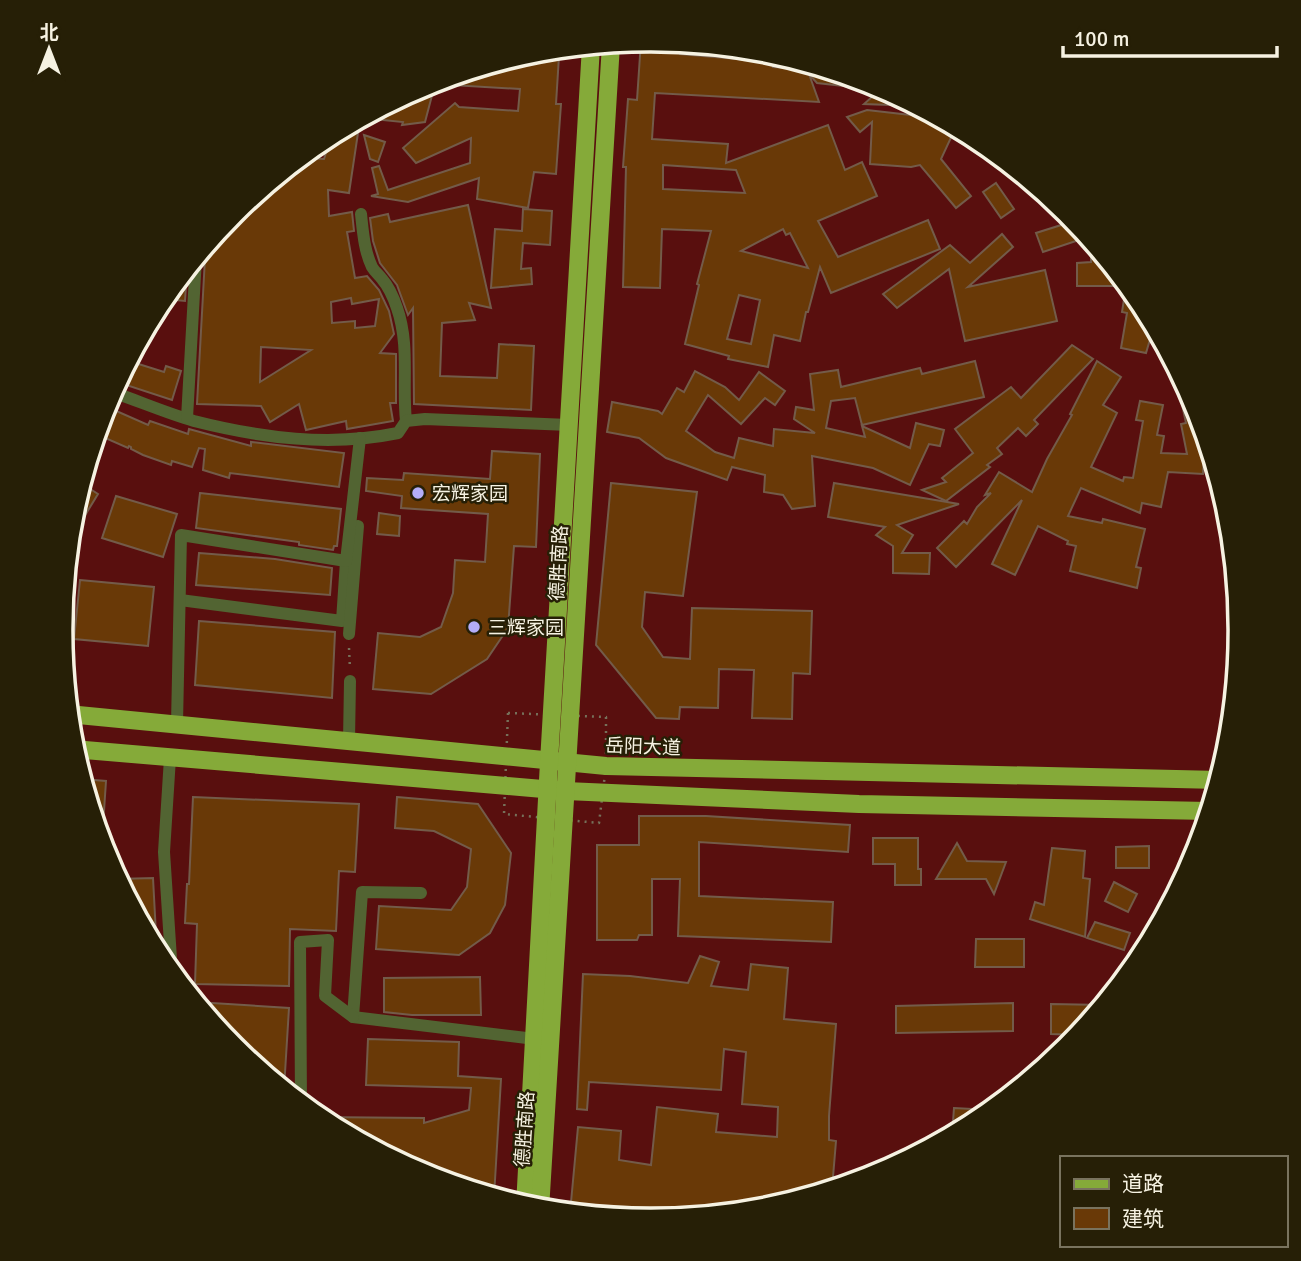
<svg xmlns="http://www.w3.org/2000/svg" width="1301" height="1261" font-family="Signika,'Noto Sans SC',sans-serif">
<rect width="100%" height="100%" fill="#261f06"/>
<circle fill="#590f0e" cx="650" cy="630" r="588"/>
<g fill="#693907" stroke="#735b49" stroke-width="2" fill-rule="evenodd">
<path d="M651,40L681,43L680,54L774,62L773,67L825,70L870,83L869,89L817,83L809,74L819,102L655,93L652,139L728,144L726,163L828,125L845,170L862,162L877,196L818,221L838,257L928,220L940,249L831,293L820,267L808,312H806L800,341L774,335L768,367L728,359L729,356L685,344L699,285L697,284L711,231L662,229L660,288L623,287L626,167H623L628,99L637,100L641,41ZM663,165L736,170L745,193L663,189ZM783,229L786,235L790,233L808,268L741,251ZM739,295L760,300L751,344L727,339Z"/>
<path d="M528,54L559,56L556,104H561L556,174L534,172L528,208L477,199L479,178L408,202L371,196L378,194L372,168L379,166L388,190L470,163L471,138L416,163L403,148L455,103L459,107L518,111L520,89L435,84L425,122L402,125L403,122L364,118L425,85Z"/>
<path d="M882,88L901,99L890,105L864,104Z"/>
<path d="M867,110L928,117L955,129L941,159L971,196L956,208L920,165L911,167L870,164L872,122L860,132L847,117Z"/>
<path d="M344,128L358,133L349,193L328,190L329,216L352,212L354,231L347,232L355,278L367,276L379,290L389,311L394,334L380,353L396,354V403H390L393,421L347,429L346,421L306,430L299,404L270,422L261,406L197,404L205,258L202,252L233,213L300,158L324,159L332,134ZM351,298L352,304L379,299L375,326L355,328V321L332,323L331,302ZM261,347L311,350L260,382Z"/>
<path d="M364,135L385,142L378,162L370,159Z"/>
<path d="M996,183L1014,209L1001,218L983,192Z"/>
<path d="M468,205L491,308L469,303L475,320L442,323L440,376L497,378L499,344L534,346L531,410L414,404L413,308L408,315L397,285L380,263L373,241L370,218L388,214L390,222Z"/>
<path d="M523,209L552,211L550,245L523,243L521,269L531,268L532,284L491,288L495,229L522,231Z"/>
<path d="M1074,221L1088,237L1043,252L1036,233Z"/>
<path d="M1002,234L1013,247L968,287L1045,270L1057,321L965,341L949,269L897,308L883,294L950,245L970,263Z"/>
<path d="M1091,241L1117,273V286H1077V263L1091,262Z"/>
<path d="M187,270L185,301L163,299Z"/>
<path d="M1125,293L1134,294L1154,326L1146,353L1121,348L1127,313L1122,312Z"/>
<path d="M1072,345L1093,359L1034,420L1038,424L1026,436L1018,428L997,448L1002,454L987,465L990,467L946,501L922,490L946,482L942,478L973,453L955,429L1011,387L1021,398Z"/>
<path d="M129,361L164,372L166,366L181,371L172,400L117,382Z"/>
<path d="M975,361L984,397L862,425L855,398L831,401L826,428L865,437L862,426L910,448L916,423L944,430L940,446L929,444L910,485L873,468L812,456L815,506L792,509L783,495L764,492L765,475L732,467L727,480L666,458L639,438L607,432L612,402L658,411L662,414L677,388L684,392L695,371L725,387L739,400L759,372L785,391L775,405L765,398L741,424L708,395L686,431L715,452L734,458L739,438L773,446L774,429L815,433L794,419L796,407L814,410L810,374L838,370L841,387L920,368L922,374Z"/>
<path d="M1097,361L1121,377L1103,405L1117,413L1091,467L1123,481L1124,477L1133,478L1143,421L1136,420L1140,401L1163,405L1157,435L1164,436L1161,453L1187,454L1181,424L1186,423L1175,372L1178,371L1199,414L1197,415L1204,448L1203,474L1168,472L1161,507L1142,503L1140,513L1081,488L1068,516L1102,523L1103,519L1145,529L1136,567L1141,568L1137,588L1070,571L1076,546L1067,544L1068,541L1038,526L1015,575L992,564L1022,500L956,567L937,548L964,521L967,524L977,507L991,493L985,495L999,472L1032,492L1047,459L1072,415L1070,414Z"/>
<path d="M105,406L148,425L150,421L188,434L189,429L251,446V442L344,453L339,487L230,473L229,478L203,470L205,449L199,448L192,467L172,461L171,465L143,455L131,449V447L129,446L128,448L96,434Z"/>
<path d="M492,451L540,454L536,547L514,546L508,628L487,659L431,694L373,689L378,633L420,637L441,627L453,593L455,560L485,562L488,514L401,508L402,496L366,491L367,478L403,480L404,473L490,479Z"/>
<path d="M81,483L98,494L84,517L73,510Z"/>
<path d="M611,483L697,492L683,596L645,592L642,627L663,657L690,659L692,608L812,611L810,674L793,673L792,719L752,718L754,670L719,669L718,708L680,707L679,719L656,718L596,645Z"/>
<path d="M834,483L959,504L897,525L913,535L902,553H930L929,574L893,573V546L876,535L885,527L828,517Z"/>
<path d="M200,493L341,509L337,546H334L333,550L299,545V542L196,528Z"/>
<path d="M116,496L177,514L163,557L102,538Z"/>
<path d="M379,513L400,516L399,536L377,534Z"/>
<path d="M199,553L275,559L332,568L330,595L196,585Z"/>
<path d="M80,580L154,587L148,646L74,639Z"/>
<path d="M199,621L335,632L332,698L195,685Z"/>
<path d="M82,779L106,781L102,841H101Z"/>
<path d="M193,797L359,804L355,872L339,871L336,931L290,929L289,986L195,984L197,924L185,923L187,884H189Z"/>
<path d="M397,797L478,804L511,853L505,905L490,933L459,955L376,949L379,906L451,910L467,887L471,849L434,831L395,828Z"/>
<path d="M639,816H706L850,825L848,852L699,842V896L833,902L831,942L678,936L680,879H652V935H639L637,940H597V845H639Z"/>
<path d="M873,838H918V869H921V885H895V864H873Z"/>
<path d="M957,843L967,861L1006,862L994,894L986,879H936Z"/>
<path d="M1149,846V868H1116V847Z"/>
<path d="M1052,848L1085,851L1083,878L1090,879L1085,937L1030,919L1035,902L1044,905Z"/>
<path d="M153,878L157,953L118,879Z"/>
<path d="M1114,882L1137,894L1128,912L1105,901Z"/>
<path d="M1095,922L1130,933L1124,950L1087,938Z"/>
<path d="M976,939H1024V967H975Z"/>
<path d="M700,956L719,962L711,986L748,990L751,964L788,968L784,1019L836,1024L829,1116V1140L836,1141L832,1189L765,1209L673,1219L614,1208L613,1217L570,1213L578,1127L621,1131L619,1160L651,1165L657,1107L718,1114L716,1132L777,1137L778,1107L742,1104L746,1052L724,1049L721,1090L589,1082L587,1110L577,1109L583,974L630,976L688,983Z"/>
<path d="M480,977L481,1015H412L384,1012V978Z"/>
<path d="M196,1002L289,1008L284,1089L233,1048Z"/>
<path d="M1013,1003V1031L896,1033V1006Z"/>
<path d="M1051,1004L1103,1005L1078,1035L1051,1034Z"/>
<path d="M368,1039L459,1042L458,1076L501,1079L494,1197L442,1181V1172H417L317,1117L424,1118V1123L469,1110L471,1088L366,1085Z"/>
<path d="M954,1108L992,1110L978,1121L952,1135Z"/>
</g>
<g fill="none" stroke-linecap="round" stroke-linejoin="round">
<g stroke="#76705a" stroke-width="2.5" stroke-dasharray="2 5" stroke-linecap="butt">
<path d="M349,648L350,669"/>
<path d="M508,713L606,717V766L599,823L504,814Z"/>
</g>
<g stroke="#526432" stroke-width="12">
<path d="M361,214C363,232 364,250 372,267C375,272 379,275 382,279C389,287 394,299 397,308C410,345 402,384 406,421"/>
<path d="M112,392C139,401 166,413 194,421C261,438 330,447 398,433L406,421L425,419L569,425"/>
<path d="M187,418L196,258"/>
<path d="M180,600L342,621L346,561"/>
<path d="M349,634L358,526"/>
<path d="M177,723L181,535L346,561L360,438"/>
<path d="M349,740L350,681"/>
<path d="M170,758L164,852L172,974"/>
<path d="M421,893L362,892L353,1017L535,1039"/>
<path d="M301,1104L300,942L328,940L325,996L353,1017"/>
</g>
<g stroke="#85aa39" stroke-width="18">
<path d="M68,714L606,766L1219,780"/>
<path d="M73,749L566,791L859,804L1209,811"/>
<path d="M525,1206L549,762L591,46"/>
<path d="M540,1210L611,44"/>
</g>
</g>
<g fill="#b3adf9" stroke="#261f06" stroke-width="2.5">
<circle cx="418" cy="493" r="7"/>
<circle cx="474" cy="627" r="7"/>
</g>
<g text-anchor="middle" stroke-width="5" stroke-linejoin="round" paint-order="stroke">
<g font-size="19" fill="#f6f2e2" stroke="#261f06" text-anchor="start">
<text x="432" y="500">宏辉家园</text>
<text x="488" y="634">三辉家园</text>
</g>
<g font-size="19" fill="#f6f2e2" stroke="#261f06">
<text transform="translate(558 563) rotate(-87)" y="7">德胜南路</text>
<text transform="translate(643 746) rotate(2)" y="7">岳阳大道</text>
<text transform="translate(524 1129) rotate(-86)" y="7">德胜南路</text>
</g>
</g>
<path d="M0 0H1301V1261H0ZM650 52H651A577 577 0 0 1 1228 629V631A577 577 0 0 1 651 1208H650A577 577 0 0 1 73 631V629A577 577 0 0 1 650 52Z" fill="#261f06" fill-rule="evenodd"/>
<path fill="none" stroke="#f6f2e2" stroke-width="3.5" d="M650 52H651A577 577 0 0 1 1228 629V631A577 577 0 0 1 651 1208H650A577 577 0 0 1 73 631V629A577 577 0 0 1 650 52Z"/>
<rect x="1060" y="1156" width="228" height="91" fill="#261f06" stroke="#79735e" stroke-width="2"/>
<rect x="1074" y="1179" width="35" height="10" fill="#85aa39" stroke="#79735e" stroke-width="2"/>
<text x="1122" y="1191" font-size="21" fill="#f6f2e2">道路</text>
<rect x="1074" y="1208" width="35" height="21" fill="#693907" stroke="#79735e" stroke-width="2"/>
<text x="1122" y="1226" font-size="21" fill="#f6f2e2">建筑</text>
<g transform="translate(49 49)" stroke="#261f06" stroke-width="5" paint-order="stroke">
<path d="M0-5L12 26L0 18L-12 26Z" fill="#f6f2e2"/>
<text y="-10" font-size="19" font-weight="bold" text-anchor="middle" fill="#f6f2e2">北</text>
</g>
<path d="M1063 46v10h214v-10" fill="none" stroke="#f6f2e2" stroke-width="3.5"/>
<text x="1074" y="46" font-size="21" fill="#f6f2e2" stroke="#261f06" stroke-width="5" paint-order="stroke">100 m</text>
</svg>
